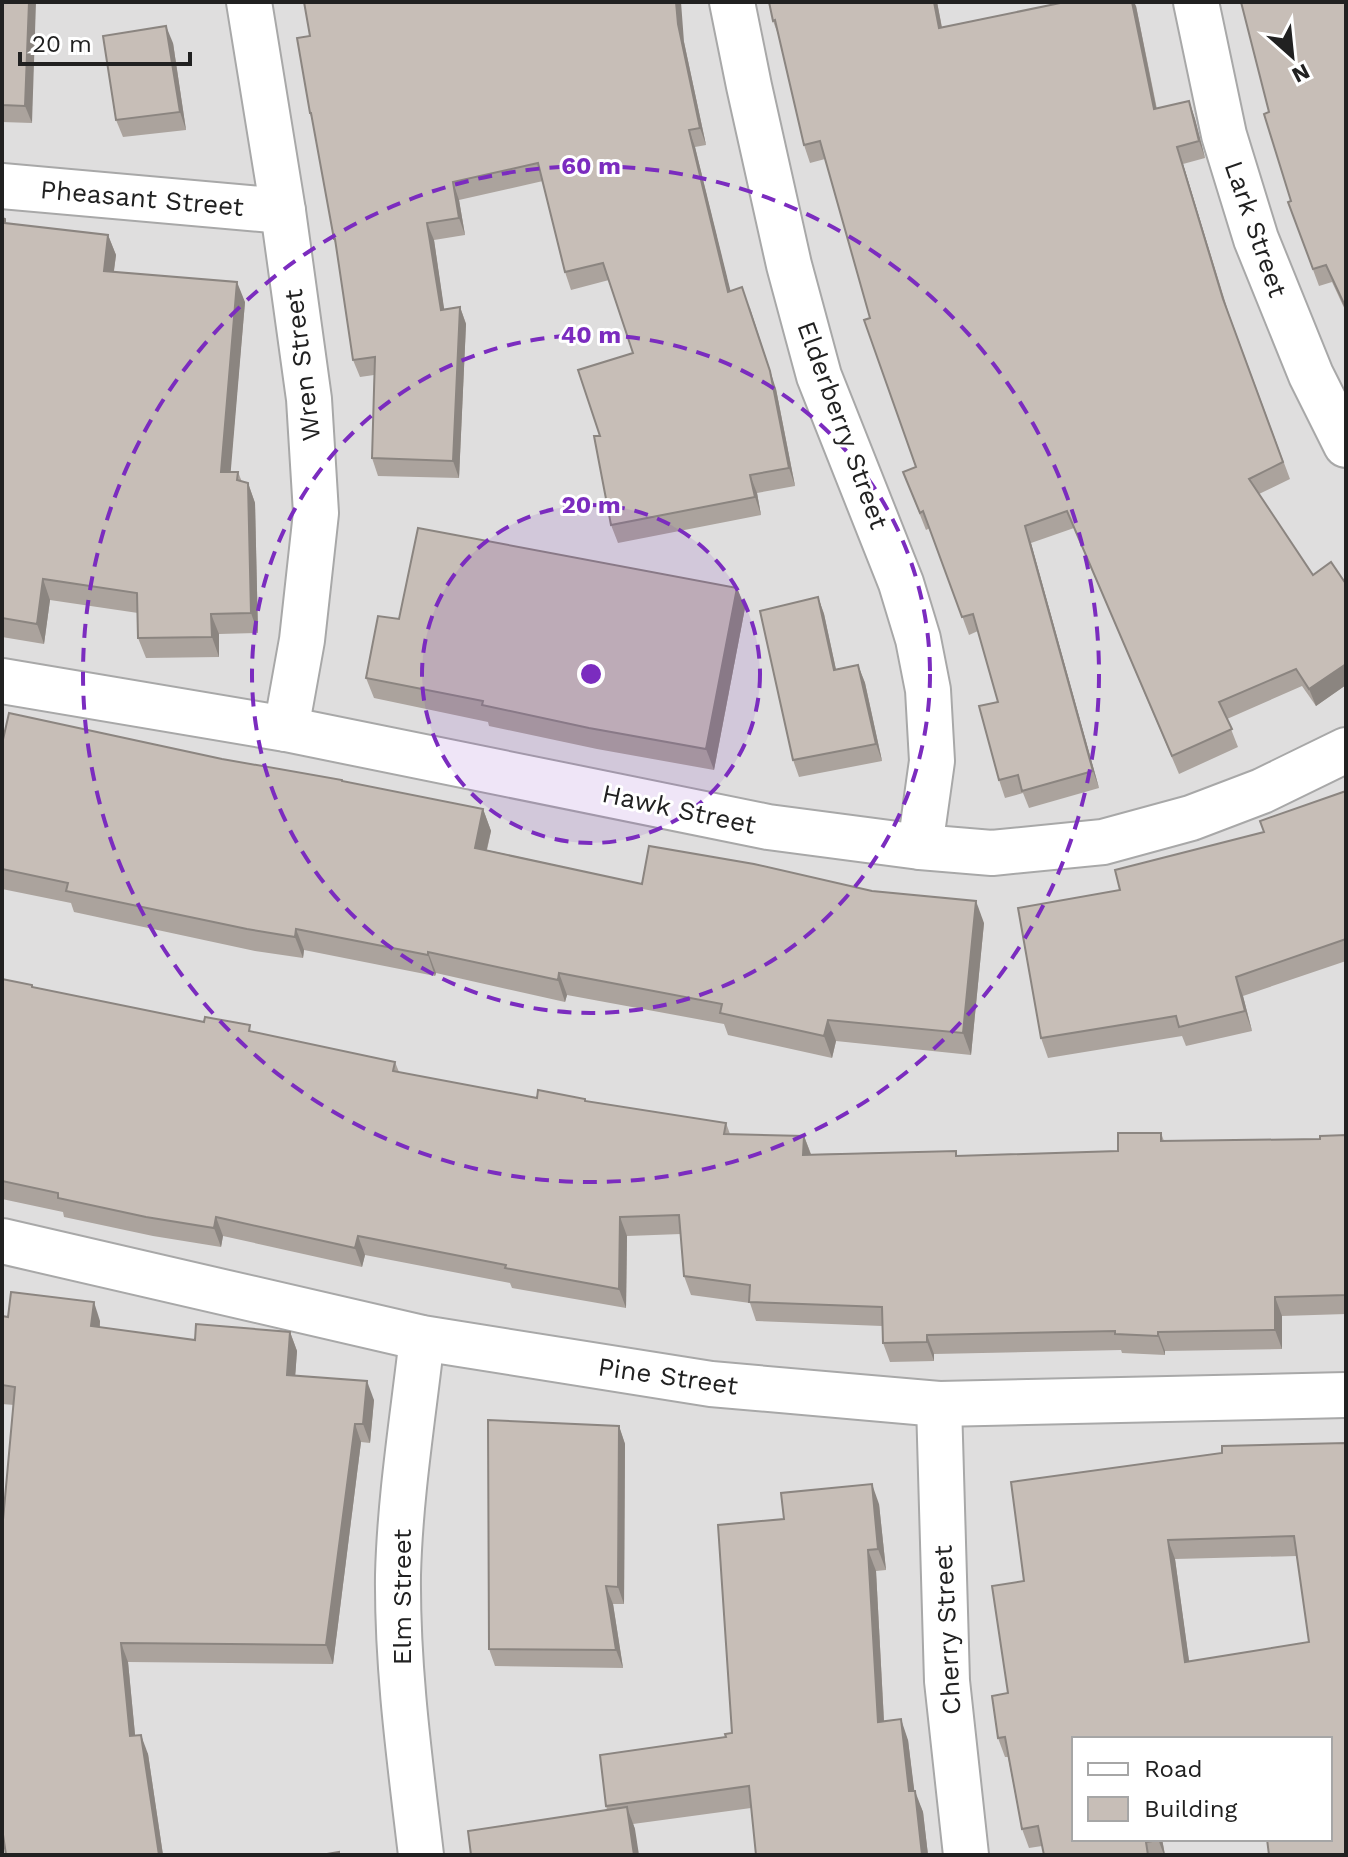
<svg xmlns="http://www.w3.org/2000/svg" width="1348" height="1857" font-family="'Work Sans',sans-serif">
<rect width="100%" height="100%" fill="#f2eee8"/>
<path fill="#dfdede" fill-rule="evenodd" d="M2,2H1346V1855H2ZM1074,1739H1330V1839H1074Z"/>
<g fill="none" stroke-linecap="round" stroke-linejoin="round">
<g stroke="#a8a8a8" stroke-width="48">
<g id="minor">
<path d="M249,2L283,211L309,399L316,513L302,640L286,729"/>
<path d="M732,2L749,86L789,265L819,376L901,583L918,639L928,690L932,761L920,847"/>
<path d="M1196,2L1224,135L1256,239L1311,375L1346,445"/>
<path d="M2,186L283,211"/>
<path d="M2,681L286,729L768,827L920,847L992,853L1103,842L1191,818L1262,791L1346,750"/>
<path d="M2,1241L422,1338L711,1384L939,1404L1346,1395"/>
<path d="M939,1404L947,1681L966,1855"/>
<path d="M421,1855C410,1762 397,1669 398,1575C400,1496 413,1417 422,1338"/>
</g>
</g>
<use href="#minor" stroke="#fff" stroke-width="44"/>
</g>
<g fill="#aba39d" fill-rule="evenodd">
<path d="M2,2L32,123L2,122Z"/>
<path d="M769,2H937L942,27L1136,6L1157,109L1189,101L1195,119L1205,158L1183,164L1229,314L1290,479L1259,494L1313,575L1346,584V685L1316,706L1302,686L1227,719L1238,747L1179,774L1074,528L1031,543L1099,788L1029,808L1023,793L1005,798L999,780L998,702L978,631L969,635L930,528L926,530L903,472L916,467L870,318L825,159L810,163L804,145L779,37L773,21Z"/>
<path d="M1346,2V312L1332,282L1319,286L1288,202L1291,201L1269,112Z"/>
<path d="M310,36L684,42L706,145L695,147L730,291L776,389L795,486L757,493L761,515L618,543L611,525L600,436L633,353L609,280L571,290L565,272L543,181L459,200L465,235L434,240L444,310L460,307L466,324L459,478L378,476L372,458L374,375L360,377L353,360L336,246L334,239L313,124L310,113Z"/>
<path d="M173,43L186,130L123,137L116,120Z"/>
<path d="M2,218L7,223L108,235L116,255L114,271L245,302L230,472H238L242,482L248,483L255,503L258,633L219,634V657L146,658L138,638V613L50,600L44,644L2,637Z"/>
<path d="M737,588L745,608L714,770L597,749L489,726L488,722L374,698L366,678L399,619Z"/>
<path d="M818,597L824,614L836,670L858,665L865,683L882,761L799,777L793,760Z"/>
<path d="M2,744L222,759L343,782L483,809L491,831L487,850L642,884L984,923L971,1055L836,1041L832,1058L728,1035L724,1024L567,995L565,1002L436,973L435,976L304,950L303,958L255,951L74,912L71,903L2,889Z"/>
<path d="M1346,791V961L1243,996L1252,1031L1186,1046L1182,1036L1048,1058L1041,1038L1120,890L1264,832Z"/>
<path d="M2,979L33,987L395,1062L399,1072L537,1098L585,1099L586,1101L726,1123L730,1134L804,1136L811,1154L956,1151L957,1156L1118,1151L1161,1133L1164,1141L1320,1139L1346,1135V1314L1282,1316V1349L1165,1351V1355L1122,1353L1121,1350L934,1354V1361L890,1362L883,1343L882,1326L756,1321L750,1303L691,1295L684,1276L681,1234L627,1236L626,1308L512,1288L510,1283L365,1255L362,1267L223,1236L221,1247L153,1236L64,1217L63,1212L2,1199Z"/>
<path d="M2,1316L100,1321V1328L195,1340L290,1332L297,1351L295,1375L374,1400L370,1443L361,1442L333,1664L128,1662L135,1735L148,1754L163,1855H6L14,1405L2,1404Z"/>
<path d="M619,1426L625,1444L624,1604H613L623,1668L495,1666L489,1649Z"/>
<path d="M1346,1443L1330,1739H1074L1162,1839L1165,1855H1044L1042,1846L1029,1848L1022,1829L1008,1757H1005L998,1738L1008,1693L1024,1581ZM1297,1556L1309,1642L1189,1662L1175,1559Z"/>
<path d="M879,1504L886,1570L876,1571L884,1721L908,1740L914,1791L923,1812L928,1855H756L751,1808L633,1824L635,1829L607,1810L606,1806L732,1733L784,1519Z"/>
</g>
<g fill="#8b8580">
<path d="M29,2H36L32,123L25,106Z"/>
<path d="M676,2H681L684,42L706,145L700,128L678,24Z"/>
<path d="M934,2H937L945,45L939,28Z"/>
<path d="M1132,2H1134L1136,6L1160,127L1154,109Z"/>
<path d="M166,26L173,43L186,130L180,112Z"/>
<path d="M1189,101L1195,119L1205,158L1199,141Z"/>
<path d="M689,130L695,147L735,309L728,292Z"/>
<path d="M1177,147L1183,164L1229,316L1223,299Z"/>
<path d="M453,182L459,200L465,235L459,218Z"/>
<path d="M427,223L434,240L447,328L441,310Z"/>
<path d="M108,235L116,255L111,291L104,271Z"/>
<path d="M237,282L245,302L229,492L221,472Z"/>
<path d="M749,305L776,389L795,486L789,468Z"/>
<path d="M460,307L466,324L459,478L453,461Z"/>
<path d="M750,475L757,493L761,515L755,497Z"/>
<path d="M248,483L255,503L258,633L251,613Z"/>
<path d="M1025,526L1031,543L1099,788L1093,771Z"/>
<path d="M43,579L50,600L44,644L37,624Z"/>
<path d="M737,588L745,608L714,770L706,749Z"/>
<path d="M818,597L824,614L840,688L834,670Z"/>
<path d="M211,614L219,634V657L212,637Z"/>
<path d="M1346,664V685L1316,706L1309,689Z"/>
<path d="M858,665L865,683L882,761L876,744Z"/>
<path d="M483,809L491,831L482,869L475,848Z"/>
<path d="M976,901L984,923L971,1055L963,1033Z"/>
<path d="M296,929L304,950L303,958L295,937Z"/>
<path d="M428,952L436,973L435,976L428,955Z"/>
<path d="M559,973L567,995L565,1002L558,980Z"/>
<path d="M1236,977L1243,996L1252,1031L1245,1011Z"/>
<path d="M828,1020L836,1041L832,1058L824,1036Z"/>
<path d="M804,1136L811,1155H803Z"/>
<path d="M216,1217L223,1236L221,1247L214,1228Z"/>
<path d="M620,1217L627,1236L626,1308L619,1289Z"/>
<path d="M358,1236L365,1255L362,1267L355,1248Z"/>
<path d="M1275,1297L1282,1316V1349L1275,1330Z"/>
<path d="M94,1302L100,1321L98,1345L91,1326Z"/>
<path d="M290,1332L297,1351L294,1394L287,1375Z"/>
<path d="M1158,1332L1165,1351V1355L1158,1336Z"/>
<path d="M927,1335L934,1354V1361L927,1342Z"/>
<path d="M367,1381L374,1400L370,1443L363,1424Z"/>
<path d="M355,1424L361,1442L333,1664L326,1645Z"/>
<path d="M619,1426L625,1444L624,1604L618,1587Z"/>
<path d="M872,1484L879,1504L886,1570L878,1549Z"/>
<path d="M1168,1540L1175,1559L1192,1682L1185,1662Z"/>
<path d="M868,1550L876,1571L885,1742L878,1722Z"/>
<path d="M606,1586L613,1604L623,1668L616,1650Z"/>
<path d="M121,1643L128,1662L137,1755L130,1736Z"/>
<path d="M901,1719L908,1740L917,1812L909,1791Z"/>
<path d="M141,1735L148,1754L163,1855H159Z"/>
<path d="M915,1791L923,1812L928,1855H922Z"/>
<path d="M627,1807L635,1829L639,1855H634Z"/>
<path d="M1158,1839H1162L1165,1855H1164Z"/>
</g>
<g fill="#c7beb7" stroke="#8b8580" stroke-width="2" fill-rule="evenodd">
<path d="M2,2H29L25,106L2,105Z"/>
<path d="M304,2H676L678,24L700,128L689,130L728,292L742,287L770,371L789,468L750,475L755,497L611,525L594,436H600L578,370L633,353L603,263L565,272L538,163L453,182L459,218L427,223L441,310L460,307L453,461L372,458L375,357L353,360L335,239H334L311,113H310L297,38L310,36Z"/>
<path d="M769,2H934L939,28L1065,2H1132L1154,109L1189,101L1199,141L1177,147L1223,299L1283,462L1249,479L1313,575L1331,562L1346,584V664L1309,689L1296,669L1219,702L1232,729L1172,756L1067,511L1025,526L1093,771L1022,791L1018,775L999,780L979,706L998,702L973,614L962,617L923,511L920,513L903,472L916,467L864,320L870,318L820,141L804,145L775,20L773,21Z"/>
<path d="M1241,2H1346V308L1326,265L1313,269L1288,202L1291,201L1264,114L1269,112Z"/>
<path d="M166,26L180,112L116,120L103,36Z"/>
<path d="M2,218L5,219V223L108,235L104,271L237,282L221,472H238L237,480L248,483L251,613L211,614L212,637L138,638L137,593L43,579L37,624L2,618Z"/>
<path d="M418,528L737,588L706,749L589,728L482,705L483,701L366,678L378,616L399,619Z"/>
<path d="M818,597L834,670L858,665L876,744L793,760L760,611Z"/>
<path d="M9,713L222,759L342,780V781L483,809L475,848L642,884L649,846L754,864L872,891L976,901L963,1033L828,1020L824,1036L720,1013L722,1004L559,973L558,980L428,952V955L296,929L295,937L247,929L66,891L68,883L2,869V744Z"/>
<path d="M1346,791V939L1236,977L1245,1011L1179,1027L1176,1016L1041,1038L1018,908L1120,890L1115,870L1264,832L1260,821Z"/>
<path d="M2,979L32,985V987L204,1022L205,1017L250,1025L249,1031L395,1062L393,1071L537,1098L538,1090L585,1099V1101L726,1123L724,1134L804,1136L803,1155L956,1151V1156L1118,1151V1133H1161V1141L1320,1139V1136L1346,1135V1295L1275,1297V1330L1158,1332V1336L1115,1334V1331L927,1335V1342L883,1343L882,1307L749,1302L750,1285L684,1276L679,1215L620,1217L619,1289L505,1268L506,1265L358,1236L355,1248L216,1217L214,1228L146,1217L58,1198V1193L2,1181Z"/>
<path d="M11,1292L94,1302L91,1326L195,1340L196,1324L290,1332L287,1375L367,1381L363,1424H355L326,1645L121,1643L130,1736L141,1735L159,1855H6L2,1828V1531L15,1387L2,1385V1316L8,1317Z"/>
<path d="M488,1420L619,1426L618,1587L606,1586L616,1650L489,1649Z"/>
<path d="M1346,1443V1855H1269L1267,1839H1330V1739H1074V1839L1159,1840L1146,1842L1148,1855H1044L1038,1826L1022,1829L1005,1737L998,1738L992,1696L1008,1693L992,1586L1024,1581L1011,1482L1222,1453V1446ZM1294,1536L1309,1642L1185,1662L1168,1540Z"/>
<path d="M872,1484L878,1549L868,1550L878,1722L901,1719L909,1791H915L922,1855H756L749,1786L606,1806L600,1755L726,1737L725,1734L732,1733L718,1525L784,1519L781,1493Z"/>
<path d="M627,1807L634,1855H471L468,1831Z"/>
<path d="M339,1852V1855H321Z"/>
</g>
<circle cx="591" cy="674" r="169" fill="#7b2cbf" fill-opacity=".12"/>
<g fill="none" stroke="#7b2cbf" stroke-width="4" stroke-dasharray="14 10">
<circle cx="591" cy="674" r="169"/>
<circle cx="591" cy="674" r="339"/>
<circle cx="591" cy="674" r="508"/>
</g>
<g text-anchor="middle" stroke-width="6" stroke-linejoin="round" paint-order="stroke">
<g font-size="26" fill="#212121" stroke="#fff">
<text transform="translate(142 198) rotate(5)" y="9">Pheasant Street</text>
<text transform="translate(1256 229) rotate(71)" y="9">Lark Street</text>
<text transform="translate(302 365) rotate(-97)" y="9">Wren Street</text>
<text transform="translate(843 425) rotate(70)" y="9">Elderberry Street</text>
<text transform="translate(679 809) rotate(12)" y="9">Hawk Street</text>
<text transform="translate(668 1376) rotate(8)" y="9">Pine Street</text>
<text transform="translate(402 1597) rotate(-90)" y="9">Elm Street</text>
<text transform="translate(947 1630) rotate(-93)" y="9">Cherry Street</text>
</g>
</g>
<circle cx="591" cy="674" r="12" fill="#7b2cbf" stroke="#fff" stroke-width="4"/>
<g font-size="24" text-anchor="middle" font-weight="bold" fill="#7b2cbf" stroke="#fff" stroke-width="6" stroke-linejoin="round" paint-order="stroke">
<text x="591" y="174">60 m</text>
<text x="591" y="343">40 m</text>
<text x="591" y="513">20 m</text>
</g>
<rect width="1348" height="1857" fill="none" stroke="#212121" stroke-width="8"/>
<rect x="1072" y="1737" width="260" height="104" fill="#ffffff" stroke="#a6a6a6" stroke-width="2"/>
<rect x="1088" y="1763" width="40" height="12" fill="#ffffff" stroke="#a6a6a6" stroke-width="2"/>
<text x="1144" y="1777" font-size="24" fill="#212121">Road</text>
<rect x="1088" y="1797" width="40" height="24" fill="#c7beb7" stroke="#a6a6a6" stroke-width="2"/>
<text x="1144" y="1817" font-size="24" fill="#212121">Building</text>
<g transform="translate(1292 56) rotate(153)" stroke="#ffffff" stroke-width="6" paint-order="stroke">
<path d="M0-6L14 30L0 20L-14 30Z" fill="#212121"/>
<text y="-12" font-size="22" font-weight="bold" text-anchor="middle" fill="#212121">N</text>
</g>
<path d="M20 52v12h170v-12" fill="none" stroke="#212121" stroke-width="4"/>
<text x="32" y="52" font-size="24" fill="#212121" stroke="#ffffff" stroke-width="6" paint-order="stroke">20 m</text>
</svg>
